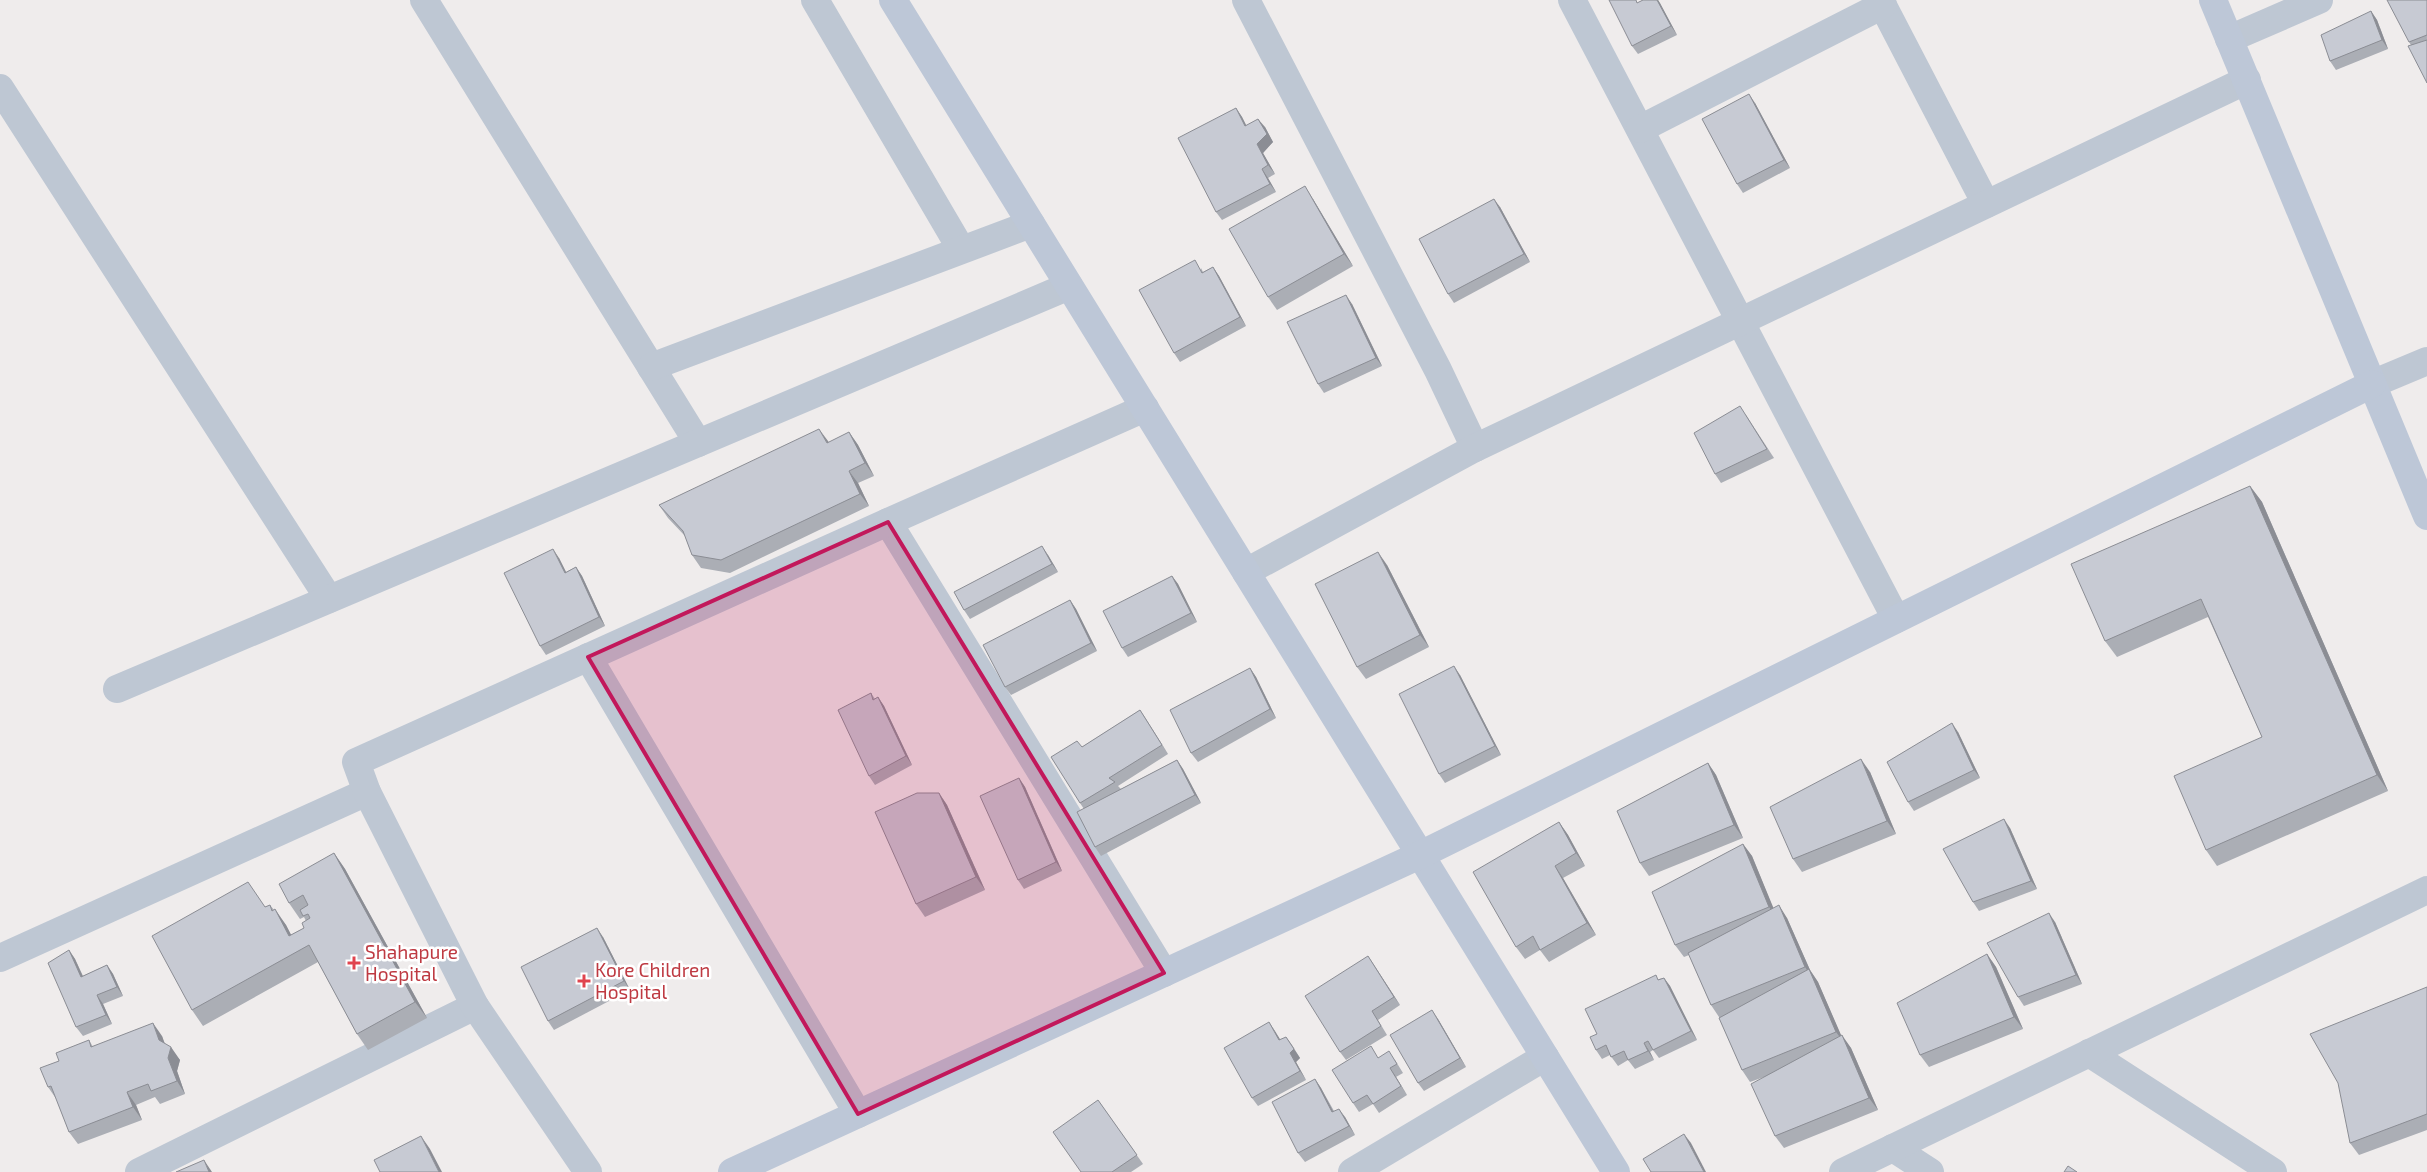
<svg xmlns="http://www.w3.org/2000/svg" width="2427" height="1172" font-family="'Exo 2',sans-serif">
<rect width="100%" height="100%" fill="#efecec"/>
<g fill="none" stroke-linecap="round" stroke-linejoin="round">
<g stroke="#bec7d3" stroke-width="28">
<path d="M424,0L698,443"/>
<path d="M815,0L961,249"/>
<path d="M1246,0L1438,370L1475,448"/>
<path d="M1572,0L1896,619"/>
<path d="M1880,0L1986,204"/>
<path d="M2229,39L2319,0"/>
<path d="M0,88L329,599"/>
<path d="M1640,129L1883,5"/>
<path d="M651,367L1031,224"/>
<path d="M2372,384L2427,361"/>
<path d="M888,522L1164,973"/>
<path d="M1246,572L1475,448L2247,80"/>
<path d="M588,657L858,1114"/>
<path d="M117,689L1069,286"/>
<path d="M0,958L367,792"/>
<path d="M2089,1053L2273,1172"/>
<path d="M1893,1148L1930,1172"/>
<path d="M139,1172L475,1006"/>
<path d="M588,1172L475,1006L367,792L356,762L888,522L1145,408"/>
<path d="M1352,1172L1545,1057"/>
<path d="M1843,1172L2427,890"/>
</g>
<g stroke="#bdc7d7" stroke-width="28">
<path d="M893,0L1616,1172"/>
<path d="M2213,0L2427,516"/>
<path d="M732,1172L1420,855L2372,384"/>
</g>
</g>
<g fill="#abaeb5">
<path d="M1643,0H1658L1677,35L1638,54L1632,46L1639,2Z"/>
<path d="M2427,0V83L2411,45L2409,42Z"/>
<path d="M2371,11L2377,20L2388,49L2336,70L2330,61Z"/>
<path d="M1755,103L1790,168L1743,193L1737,184Z"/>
<path d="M1236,108L1242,117L1246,125L1265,127L1273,142L1263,153L1275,174L1268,178L1276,192L1222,220L1216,212Z"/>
<path d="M1313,199L1353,266L1277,310L1268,297Z"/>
<path d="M1500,207L1530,262L1454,303L1448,294Z"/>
<path d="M1213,267L1219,276L1246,326L1180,362L1174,353L1201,268L1203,272Z"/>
<path d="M1352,304L1382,366L1324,393L1318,384Z"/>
<path d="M1746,415L1774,458L1721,483L1715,474Z"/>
<path d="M849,432L858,445L874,476L858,483L869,506L730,573L701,568L692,555L685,536L668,518L659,505L829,443Z"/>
<path d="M2250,486L2262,502L2388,791L2217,866L2206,850L2262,737L2208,617L2117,657L2105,641Z"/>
<path d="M1048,555L1058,572L970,619L964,610Z"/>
<path d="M559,558L566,572L576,567L582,576L605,626L546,655L540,646Z"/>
<path d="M1387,565L1429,647L1366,679L1357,667Z"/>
<path d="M1172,576L1178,584L1197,622L1128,657L1122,648Z"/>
<path d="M1070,600L1076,609L1097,651L1011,695L1005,687Z"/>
<path d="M1250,668L1256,677L1276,718L1198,762L1191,753Z"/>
<path d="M1460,675L1501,755L1445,783L1439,774Z"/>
<path d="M871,693L875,699L878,697L884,706L912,765L875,785L869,776Z"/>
<path d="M1140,710L1168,754L1118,786L1121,789L1177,760L1183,769L1201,803L1101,856L1095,847L1084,809L1080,803L1082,747Z"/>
<path d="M1958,732L1980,778L1914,811L1908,802Z"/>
<path d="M1708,763L1716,775L1743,838L1649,876L1640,863Z"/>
<path d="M1870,772L1896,834L1802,872L1793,859Z"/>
<path d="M1019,778L1025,787L1062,871L1024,889L1018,880Z"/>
<path d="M939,793L947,805L985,890L925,917L916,904Z"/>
<path d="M1559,822L1568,835L1585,866L1563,878L1596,935L1549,962L1540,950L1525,959L1516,947Z"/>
<path d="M2010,828L2037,889L1979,911L1973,902Z"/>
<path d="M1743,844L1752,856L1773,908L1787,918L1810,970L1818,982L1841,1036L1851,1048L1878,1110L1784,1148L1775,1136L1764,1077L1750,1082L1742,1070L1719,1017L1711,1005L1689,955L1684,957L1675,945Z"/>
<path d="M334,853L345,869L427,1018L368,1050L357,1034L318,962L203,1026L192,1010L265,907L270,905L286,925L291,935L304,928L306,921L304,917L300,919L289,903Z"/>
<path d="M2055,922L2082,984L2024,1006L2018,997Z"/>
<path d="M603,937L630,990L554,1030L548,1021Z"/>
<path d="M69,950L75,959L83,976L107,965L113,974L123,996L103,1004L112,1024L83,1036L76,1027Z"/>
<path d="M1987,954L1996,967L2023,1029L1929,1067L1920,1055Z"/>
<path d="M1368,956L1400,1005L1378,1020L1387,1035L1346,1060L1340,1052Z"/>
<path d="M1664,978L1670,986L1697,1040L1659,1058L1653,1050L1650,1052L1654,1060L1635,1069L1628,1060L1618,1066L1610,1055L1602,1059L1596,1050L1597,1034L1659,979Z"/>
<path d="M2427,987V1130L2359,1155L2350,1143Z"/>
<path d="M1438,1019L1466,1067L1424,1091L1418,1083Z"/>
<path d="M1269,1022L1280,1040L1286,1037L1292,1045L1300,1058L1296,1062L1306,1080L1258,1106L1252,1098Z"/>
<path d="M162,1036L164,1043L180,1060L177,1071L185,1094L160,1104L155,1097L136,1105L142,1120L78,1144L69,1132L57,1100L48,1087L59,1061L89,1040L93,1047Z"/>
<path d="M1378,1058L1395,1060L1403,1073L1396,1077L1407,1095L1379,1113L1373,1104L1359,1112L1353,1103Z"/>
<path d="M1315,1079L1321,1088L1334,1111L1345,1117L1355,1135L1305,1162L1298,1153Z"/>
<path d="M1098,1100L1143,1164L1131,1172H1081Z"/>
</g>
<g fill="#8b8d94">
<path d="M1657,0H1658L1660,3L1677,35L1671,26Z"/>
<path d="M2371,11L2377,20L2388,49L2382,40Z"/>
<path d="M1749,94L1755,103L1790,168L1784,160Z"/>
<path d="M1236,108L1242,117L1251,135L1245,126Z"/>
<path d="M1258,119L1265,127L1273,142L1263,153L1275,174L1268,165L1257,144Z"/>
<path d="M1262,169L1268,178L1276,192L1270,184Z"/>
<path d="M1305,186L1313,199L1353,266L1344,254Z"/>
<path d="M1494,199L1500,207L1530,262L1524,254Z"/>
<path d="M1213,267L1219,276L1246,326L1240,317Z"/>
<path d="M1346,295L1352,304L1382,366L1376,358Z"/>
<path d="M819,429L828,441L836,456L827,443Z"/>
<path d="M849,432L858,445L874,476L865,463Z"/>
<path d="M849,471L858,483L869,506L860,494Z"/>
<path d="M2250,486L2262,502L2388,791L2377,775Z"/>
<path d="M1042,546L1048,555L1058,572L1052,564Z"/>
<path d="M553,549L559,558L571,582L565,573Z"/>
<path d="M1378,552L1387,565L1429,647L1420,635Z"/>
<path d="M576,567L582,576L605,626L599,617Z"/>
<path d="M1172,576L1178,584L1197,622L1191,613Z"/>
<path d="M1070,600L1076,609L1097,651L1091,643Z"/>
<path d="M1454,666L1460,675L1501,755L1495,746Z"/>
<path d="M1250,668L1256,677L1276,718L1270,709Z"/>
<path d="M878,697L884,706L912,765L906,756Z"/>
<path d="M1140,710L1146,719L1168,754L1162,745Z"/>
<path d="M1952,723L1958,732L1980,778L1974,770Z"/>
<path d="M1861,759L1870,772L1896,834L1887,821Z"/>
<path d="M1177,760L1183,769L1201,803L1195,795Z"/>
<path d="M1708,763L1716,775L1743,838L1734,825Z"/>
<path d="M1019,778L1025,787L1062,871L1056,862Z"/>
<path d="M939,793L947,805L985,890L976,877Z"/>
<path d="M2004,819L2010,828L2037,889L2031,881Z"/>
<path d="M1559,822L1568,835L1585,866L1576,853Z"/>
<path d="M1743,844L1752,856L1778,919L1769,907Z"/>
<path d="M334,853L345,869L427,1018L415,1002Z"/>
<path d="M1555,866L1563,878L1596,935L1587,923Z"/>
<path d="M270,905L280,921L275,909L286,925L300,952L289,936Z"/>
<path d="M1779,905L1787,918L1810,970L1818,982L1845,1044L1836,1032L1813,979L1805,967Z"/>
<path d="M2049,913L2055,922L2082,984L2076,975Z"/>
<path d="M597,928L603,937L630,990L624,981Z"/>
<path d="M69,950L75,959L87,986L81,977Z"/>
<path d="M1987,954L1996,967L2023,1029L2014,1017Z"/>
<path d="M1368,956L1374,965L1400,1005L1394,997Z"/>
<path d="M107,965L113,974L123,996L117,987Z"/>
<path d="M1664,978L1670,986L1697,1040L1691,1031Z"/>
<path d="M97,995L103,1004L112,1024L106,1015Z"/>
<path d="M1432,1010L1438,1019L1466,1067L1460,1058Z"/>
<path d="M1269,1022L1275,1031L1286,1049L1279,1040Z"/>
<path d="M153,1023L162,1036L168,1052L159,1040Z"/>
<path d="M1842,1035L1851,1048L1878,1110L1869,1098Z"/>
<path d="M1286,1037L1300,1058L1296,1062L1306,1080L1300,1071L1290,1053Z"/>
<path d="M1644,1043L1650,1052L1654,1060L1648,1051Z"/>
<path d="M171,1047L180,1060L177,1071L185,1094L177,1081L168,1058Z"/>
<path d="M1390,1068L1396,1077L1407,1095L1401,1086Z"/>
<path d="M1315,1079L1321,1088L1338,1121L1332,1112Z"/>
<path d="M127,1092L136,1105L142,1120L133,1107Z"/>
<path d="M1339,1109L1345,1117L1355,1135L1349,1126Z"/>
<path d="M1684,1134L1691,1143L1706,1172H1704Z"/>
<path d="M421,1136L430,1149L442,1172H439Z"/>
<path d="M204,1160L212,1172H209Z"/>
</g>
<g fill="#c7cad3" stroke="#8b8d94">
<path d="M1609,0H1636L1637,3L1643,0H1657L1671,26L1632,46Z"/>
<path d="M2387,0H2427V35L2409,42Z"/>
<path d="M2371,11L2382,40L2330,61L2321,35Z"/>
<path d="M2427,40V83L2408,46Z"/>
<path d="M1749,94L1784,160L1737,184L1702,119Z"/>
<path d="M1236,108L1245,126L1258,119L1267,134L1257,144L1268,165L1262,169L1270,184L1216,212L1178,138Z"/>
<path d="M1305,186L1344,254L1268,297L1229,229Z"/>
<path d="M1494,199L1524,254L1448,294L1419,239Z"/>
<path d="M1195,260L1202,273L1213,267L1240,317L1174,353L1139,290Z"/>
<path d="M1346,295L1376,358L1318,384L1287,322Z"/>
<path d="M1740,406L1767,449L1715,474L1694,433Z"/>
<path d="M819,429L827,443L849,432L865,463L849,471L860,494L721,560L692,555L683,531L659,505Z"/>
<path d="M2250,486L2377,775L2206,850L2174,776L2262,737L2201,599L2105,641L2071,564Z"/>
<path d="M1042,546L1052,564L964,610L954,592Z"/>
<path d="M553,549L565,573L576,567L599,617L540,646L504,573Z"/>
<path d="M1378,552L1420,635L1357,667L1315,584Z"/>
<path d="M1172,576L1191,613L1122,648L1103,611Z"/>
<path d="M1070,600L1091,643L1005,687L983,645Z"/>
<path d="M1454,666L1495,746L1439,774L1399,694Z"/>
<path d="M1250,668L1270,709L1191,753L1170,710Z"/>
<path d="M871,693L873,700L878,697L906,756L869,776L838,710Z"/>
<path d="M1140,710L1162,745L1109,778L1115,782L1080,803L1051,757L1077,741L1082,747Z"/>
<path d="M1952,723L1974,770L1908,802L1887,762Z"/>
<path d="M1861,759L1887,821L1793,859L1770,807Z"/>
<path d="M1177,760L1195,795L1095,847L1077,812Z"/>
<path d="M1708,763L1734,825L1640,863L1617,811Z"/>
<path d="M1019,778L1056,862L1018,880L980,796Z"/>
<path d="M917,793H939L976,877L916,904L875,812Z"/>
<path d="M2004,819L2031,881L1973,902L1943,849Z"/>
<path d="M1559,822L1576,853L1555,866L1587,923L1540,950L1533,936L1516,947L1473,872Z"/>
<path d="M1743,844L1769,907L1675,945L1652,892Z"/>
<path d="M334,853L415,1002L357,1034L309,945L192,1010L152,936L248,882L265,907L270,905L272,911L275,909L289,936L304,928L302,923L310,918L308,914L303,916L300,910L308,905L303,895L289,903L279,884Z"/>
<path d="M1779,905L1805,967L1711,1005L1688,953Z"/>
<path d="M2049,913L2076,975L2018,997L1987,943Z"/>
<path d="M597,928L624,981L548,1021L521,967Z"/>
<path d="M69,950L81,977L107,965L117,987L97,995L106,1015L76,1027L48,963Z"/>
<path d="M1987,954L2014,1017L1920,1055L1897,1003Z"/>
<path d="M1368,956L1394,997L1372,1011L1381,1026L1340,1052L1305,996Z"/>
<path d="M1809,969L1836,1032L1742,1070L1719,1018Z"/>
<path d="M1656,975L1658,980L1664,978L1691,1031L1653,1050L1648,1041L1644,1043L1648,1051L1628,1060L1624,1051L1611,1057L1606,1045L1596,1050L1590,1037L1597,1034L1585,1009Z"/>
<path d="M2427,987V1114L2350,1143L2338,1083L2310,1034Z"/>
<path d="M1432,1010L1460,1058L1418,1083L1390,1035Z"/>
<path d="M1269,1022L1279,1040L1286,1037L1294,1049L1290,1053L1300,1071L1252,1098L1224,1048Z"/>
<path d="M153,1023L159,1040L171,1047L168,1058L177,1081L151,1091L148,1084L127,1092L133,1107L69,1132L51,1086L48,1087L40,1068L59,1061L56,1053L89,1040L91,1047Z"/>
<path d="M1842,1035L1869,1098L1775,1136L1751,1084Z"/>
<path d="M1371,1046L1378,1058L1389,1051L1397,1064L1390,1068L1401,1086L1373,1104L1367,1095L1353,1103L1332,1070Z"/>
<path d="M1315,1079L1332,1112L1339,1109L1349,1126L1298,1153L1272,1102Z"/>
<path d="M1098,1100L1137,1155L1112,1172H1081L1053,1132Z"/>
<path d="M1684,1134L1704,1172H1651L1643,1159Z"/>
<path d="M421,1136L439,1172H380L374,1160Z"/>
<path d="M204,1160L209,1172H176Z"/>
<path d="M2068,1166L2077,1172H2064Z"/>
</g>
<path fill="#c2185b" fill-opacity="0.2" stroke="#c2185b" stroke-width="4" stroke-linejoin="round" d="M888,522L1164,973L858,1114L588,657Z"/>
<g fill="#e0444e" stroke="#fff" stroke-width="2">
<path d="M351.5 955.5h5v5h5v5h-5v5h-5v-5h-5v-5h5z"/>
<path d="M581.5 973.5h5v5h5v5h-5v5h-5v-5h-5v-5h5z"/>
</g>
<g text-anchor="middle" stroke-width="5" stroke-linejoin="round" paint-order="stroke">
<g font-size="19" fill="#be3a42" stroke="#fff" text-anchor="start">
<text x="365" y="959">Shahapure<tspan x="365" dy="22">Hospital</tspan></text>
<text x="595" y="977">Kore Children<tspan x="595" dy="22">Hospital</tspan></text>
</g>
</g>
</svg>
